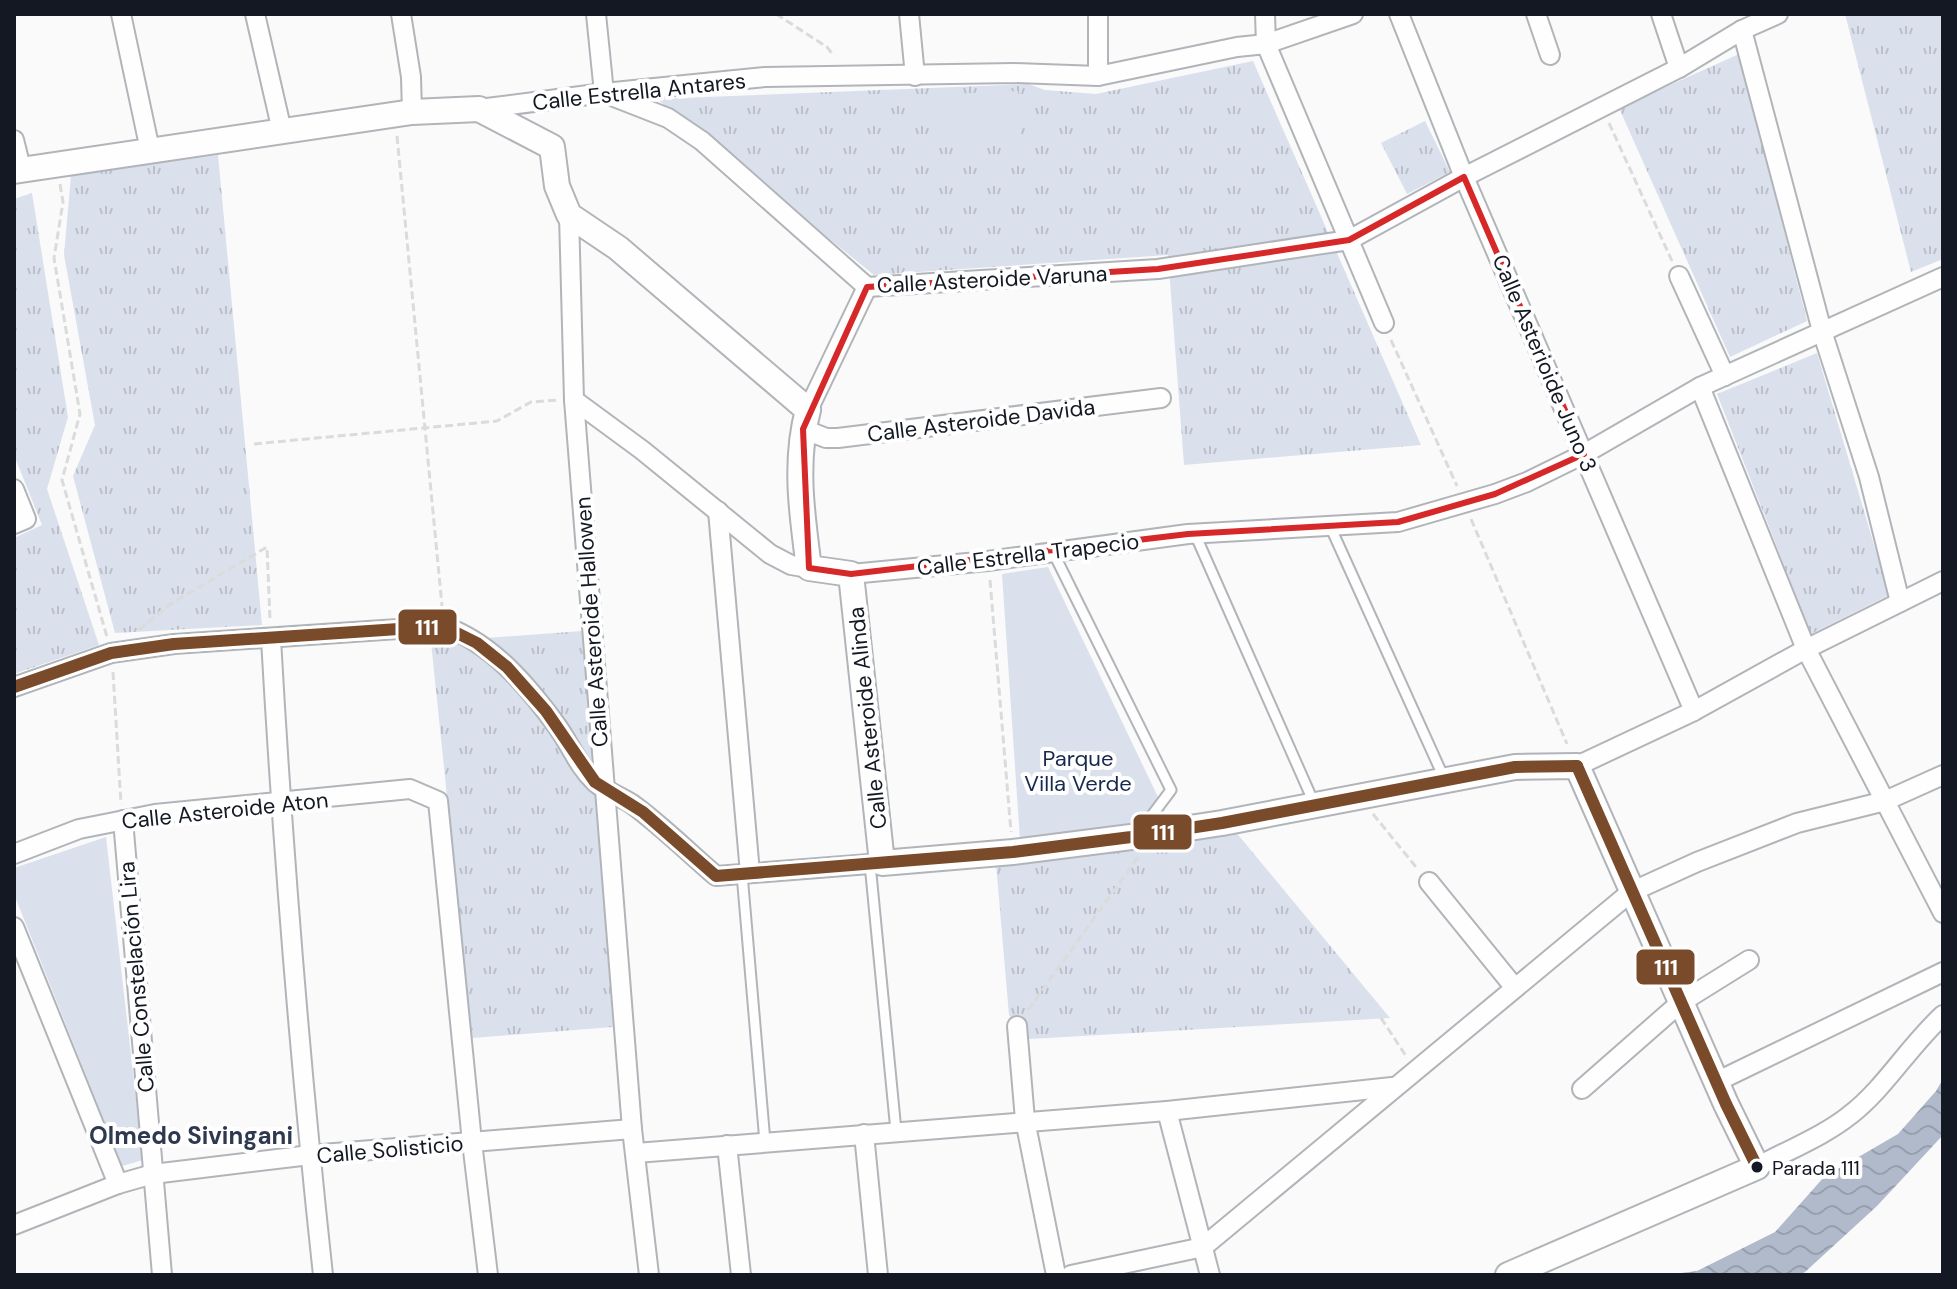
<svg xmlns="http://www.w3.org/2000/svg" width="1957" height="1289" font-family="'DM Sans',sans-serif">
<defs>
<pattern id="grass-tufts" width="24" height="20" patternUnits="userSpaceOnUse" patternTransform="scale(2)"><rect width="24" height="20" fill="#dae0ec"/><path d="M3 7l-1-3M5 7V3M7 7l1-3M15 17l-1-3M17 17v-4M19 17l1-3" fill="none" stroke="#babfca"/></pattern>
<pattern id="water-waves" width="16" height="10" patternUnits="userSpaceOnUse" patternTransform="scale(2)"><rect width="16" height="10" fill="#b0bacb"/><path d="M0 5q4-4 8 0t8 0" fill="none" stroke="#969fae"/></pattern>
</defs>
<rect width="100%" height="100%" fill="#fafafa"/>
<g fill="url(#grass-tufts)">
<path d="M1845,14H1943V259L1911,272Z"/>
<path d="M1739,54L1807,321L1730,357L1619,108Z"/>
<path d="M1253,61L1421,445L1184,465L1168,255L874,275L657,99L1028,84L1045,90L1096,94Z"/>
<path d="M1425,121L1450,172L1407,194L1381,143Z"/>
<path d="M218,155L262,625L115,633L73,476L95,425L64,255L71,175Z"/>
<path d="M32,193L68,417L47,489L99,645L14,674V538L42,525L14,455V199Z"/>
<path d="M1817,353L1889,595L1811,634L1717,394Z"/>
<path d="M582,631L613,1027L472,1038L431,642Z"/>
<path d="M1235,831L1390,1018L1030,1039L1009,1015L996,864Z"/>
</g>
<g fill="#dae0ec">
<path d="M1018,91L1020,144L932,148L929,95Z"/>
<path d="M1048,567L1168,818L1020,840L1002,574Z"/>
<path d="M106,837L143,1160L122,1166L14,894V868Z"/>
</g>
<path fill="url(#water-waves)" d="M1943,1079V1135L1877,1206L1805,1272L1800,1275H1666L1697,1271L1775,1232L1824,1177L1898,1134L1936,1091Z"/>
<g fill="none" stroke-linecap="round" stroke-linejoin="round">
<g stroke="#b1b4b9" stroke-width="13">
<g id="service">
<path d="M1330,526L1444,778"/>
<path d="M1195,534L1314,803"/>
<path d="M1053,552L1171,790L1141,830"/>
<path d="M870,864L896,1131"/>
<path d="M742,874L765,1142"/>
</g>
</g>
<g stroke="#b1b4b9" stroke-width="22">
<g id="minor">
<path d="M121,14L150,150"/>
<path d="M255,14L282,131"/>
<path d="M401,14L411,77L412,112"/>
<path d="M596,14L604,93"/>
<path d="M909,14L915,76"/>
<path d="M1265,14L1266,44L1384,323"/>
<path d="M1399,14L1464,177L1694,711"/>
<path d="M1536,14L1550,55"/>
<path d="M1661,14L1679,68"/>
<path d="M1742,30L1822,331L1869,477L1900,602"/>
<path d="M1098,76V14"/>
<path d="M604,93L668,118L702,141L867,287L1158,269L1349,240L1464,177L1679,68L1742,30L1778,14"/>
<path d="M479,109L604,93L765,77L1014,73L1098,76L1237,47L1266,44L1353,14"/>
<path d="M14,140L21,168"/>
<path d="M569,215L574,400L632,1129L649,1275"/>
<path d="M1679,276L1725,376"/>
<path d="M1700,387L1806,649L1943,913"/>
<path d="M574,400L642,450L770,554L791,565L809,568"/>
<path d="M808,410L867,287"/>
<path d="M803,429L826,438H838L1161,398"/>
<path d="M14,489L26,519L14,524"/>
<path d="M718,511L750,873"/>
<path d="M851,574L988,561L1188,534L1398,522L1495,494L1527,482L1584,454L1700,387L1943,277"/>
<path d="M271,639C283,851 300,1064 323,1275"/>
<path d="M14,687L111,653L174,644L443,626C491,642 528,686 557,726C570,744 578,766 595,782C605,791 620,796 632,804C661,825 688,852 716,876L882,863"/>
<path d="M1577,766L1694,711L1806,649L1943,581"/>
<path d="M123,820L162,1275"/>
<path d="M14,854L79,829L155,814L410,789L438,801L472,1142L488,1275"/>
<path d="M1429,882L1515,988"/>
<path d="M14,927L118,1184"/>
<path d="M1017,1026L1025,1120L1056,1275"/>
<path d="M1716,1082L1943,972"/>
<path d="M1582,1089L1680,1003L1749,960"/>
<path d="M1167,1111L1210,1275"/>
<path d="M864,1134L878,1275"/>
<path d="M727,1145L741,1275"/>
<path d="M636,1153L1167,1111L1392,1087"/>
<path d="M1757,1167C1786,1151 1824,1136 1850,1115C1885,1088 1909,1046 1943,1015"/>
<path d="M14,1225L118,1184L153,1174L310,1155L632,1129"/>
<path d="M1071,1275L1203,1247L1631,892L1697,862L1797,823L1885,801L1943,775"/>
</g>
</g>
<g stroke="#b1b4b9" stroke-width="28">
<path id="tertiary" d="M14,171L412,112L479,109L552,147L557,186L569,215L618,248L808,410C794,462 802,515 809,568L851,574L882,863L1013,852L1131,837L1222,823L1515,767L1577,766L1726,1104L1757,1167L1508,1275"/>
</g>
<g stroke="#dbdbdb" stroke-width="3" stroke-dasharray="8 4" stroke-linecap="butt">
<path d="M776,14L827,47L834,56"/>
<path d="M1609,123L1672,261"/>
<path d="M397,136L442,606"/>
<path d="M60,184L63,202L54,258L80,414L62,480L107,637"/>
<path d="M1391,340L1457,486"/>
<path d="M254,444L497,421L531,402L558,400"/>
<path d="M1471,519L1567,744"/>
<path d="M990,580L1011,832"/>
<path d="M139,630L169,605L267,547L270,619"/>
<path d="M113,672L121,804"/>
<path d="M1373,814L1416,867"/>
<path d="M1028,1010L1138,857"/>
<path d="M1381,1018L1406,1056"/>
</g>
<use href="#service" stroke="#fefefe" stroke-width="9"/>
<use href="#minor" stroke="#fefefe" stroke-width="18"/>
<use href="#tertiary" stroke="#fefefe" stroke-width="24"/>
<g stroke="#fff" stroke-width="18">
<g id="bus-1">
<path d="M14,687L111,653L174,644L443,626L477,643L507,667L546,711L595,782L643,812L716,876L1013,852L1131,837L1222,823L1515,767L1577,766"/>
<path d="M1577,766L1726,1104L1757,1167"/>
</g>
</g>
<use href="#bus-1" stroke="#7a4b2a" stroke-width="12"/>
</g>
<path fill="none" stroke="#d62828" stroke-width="6" stroke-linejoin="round" d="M1464,177L1584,454L1495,494L1398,522L1188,534L851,574L809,568L803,429L867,287L1158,269L1349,240Z"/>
<circle fill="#131822" stroke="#fff" stroke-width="3" cx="1757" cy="1167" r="7"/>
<g text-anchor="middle" stroke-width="8" stroke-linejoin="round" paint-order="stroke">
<g font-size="20" fill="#131822" stroke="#fff" text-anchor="start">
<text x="1772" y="1175">Parada 111</text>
</g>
<g font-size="22" fill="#131822" stroke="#fff">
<text transform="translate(639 91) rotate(-6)" y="8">Calle Estrella Antares</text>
<text transform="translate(992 279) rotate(-3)" y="8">Calle Asteroide Varuna</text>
<text transform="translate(1545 363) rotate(67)" y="8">Calle Asterioide Juno 3</text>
<text transform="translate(981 420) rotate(-7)" y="8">Calle Asteroide Davida</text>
<text transform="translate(1028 554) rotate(-7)" y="8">Calle Estrella Trapecio</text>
<text transform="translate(591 622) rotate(-94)" y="8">Calle Asteroide Hallowen</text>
<text transform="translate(867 718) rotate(-96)" y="8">Calle Asteroide Alinda</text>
<text transform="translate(225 810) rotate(-6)" y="8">Calle Asteroide Aton</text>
<text transform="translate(136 977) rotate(-95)" y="8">Calle Constelación Lira</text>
<text transform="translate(390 1149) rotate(-5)" y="8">Calle Solisticio</text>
</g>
<g font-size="22" fill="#17294e" stroke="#fff">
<text x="1078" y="766">Parque<tspan x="1078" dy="25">Villa Verde</tspan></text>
</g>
<g font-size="24" font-weight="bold" fill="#2e394f" stroke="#fff">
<text x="191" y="1144">Olmedo Sivingani</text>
</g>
</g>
<g stroke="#fff" stroke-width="3">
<rect x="397" y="608" width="61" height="38" rx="8" fill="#7a4b2a"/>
<rect x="1132" y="813" width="61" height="38" rx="8" fill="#7a4b2a"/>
<rect x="1635" y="948" width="61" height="38" rx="8" fill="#7a4b2a"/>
</g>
<g font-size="22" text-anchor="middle" font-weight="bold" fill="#fff">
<text x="427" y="635">111</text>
<text x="1163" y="840">111</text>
<text x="1666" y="975">111</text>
</g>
<rect width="1957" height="1289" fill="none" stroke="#131822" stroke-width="32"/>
</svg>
